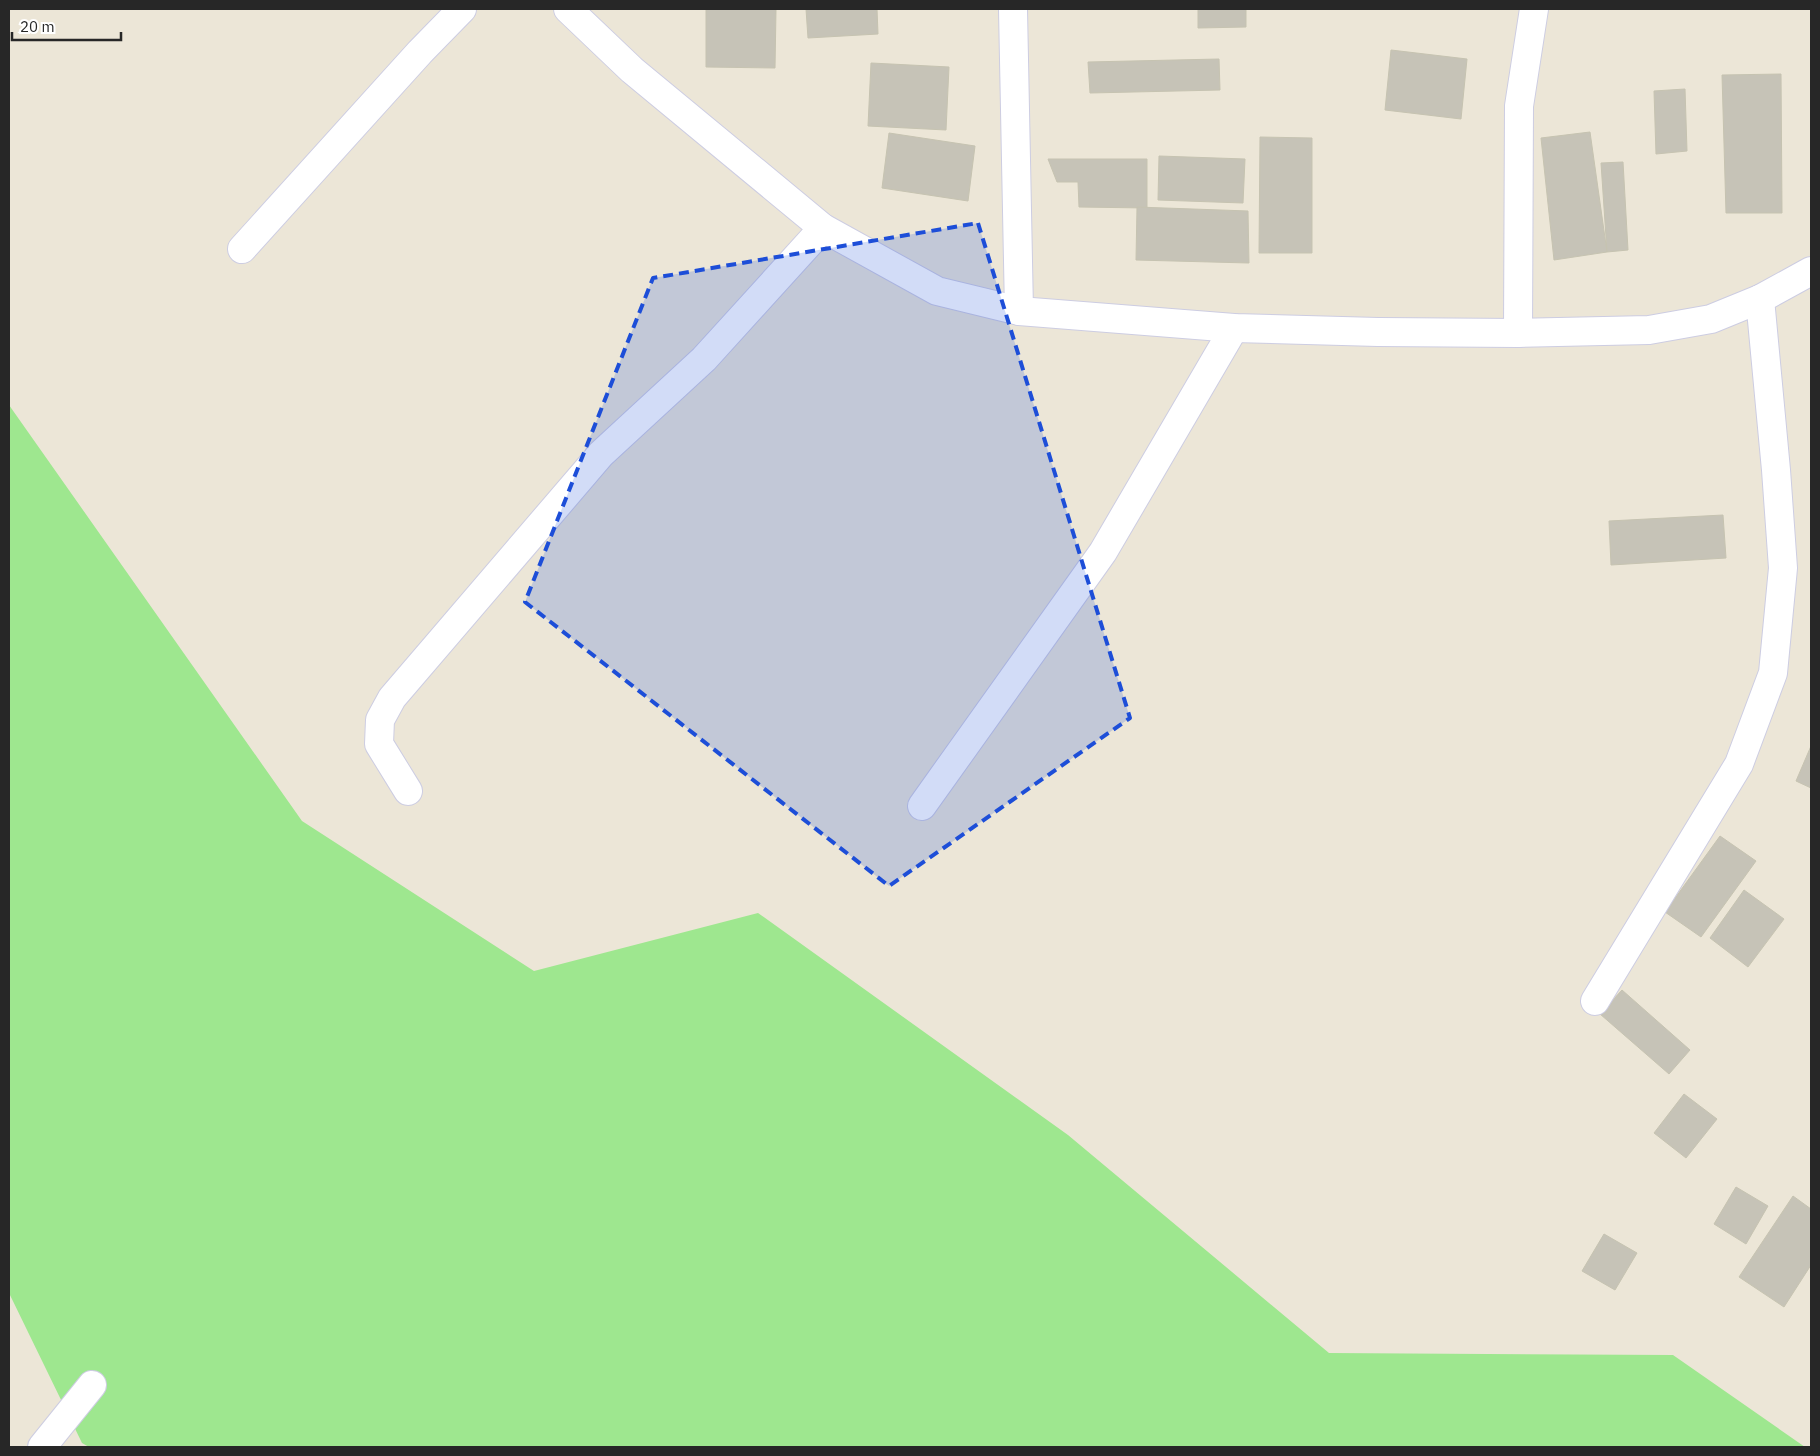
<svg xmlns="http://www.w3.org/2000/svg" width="1820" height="1456" font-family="'IBM Plex Sans',sans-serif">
<rect width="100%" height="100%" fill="#ece6d7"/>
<path fill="#9ee78f" d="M9,405L302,821L534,971L758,913L1068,1135L1329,1353L1673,1355L1805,1447H89L82,1443L9,1293Z"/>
<g fill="#c6c3b7" stroke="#c6c3b1">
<path d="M706,9H776L775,68L706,67Z"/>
<path d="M806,9H877L878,34L808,38Z"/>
<path d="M1198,9H1246V27L1198,28Z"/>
<path d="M1391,50L1467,59L1461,119L1385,110Z"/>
<path d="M1219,59L1220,90L1090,93L1088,62Z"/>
<path d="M871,63L949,67L946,130L868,126Z"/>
<path d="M1781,74L1782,213H1726L1722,75Z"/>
<path d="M1685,89L1687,151L1656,154L1654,91Z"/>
<path d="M1590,132L1607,252L1554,260L1541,138Z"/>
<path d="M889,133L975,146L968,201L882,188Z"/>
<path d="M1260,137L1312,138V253H1259Z"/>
<path d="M1159,156L1245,159L1243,203L1158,200Z"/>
<path d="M1048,159H1147V208L1079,207L1078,182H1057Z"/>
<path d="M1623,162L1628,250L1607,252L1601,163Z"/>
<path d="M1137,207L1248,211L1249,263L1136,260Z"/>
<path d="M1723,515L1726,558L1611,565L1609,521Z"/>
<path d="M1811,746V788L1796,781Z"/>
<path d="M1720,836L1756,861L1701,937L1665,912Z"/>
<path d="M1744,890L1784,919L1748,967L1710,938Z"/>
<path d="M1622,990L1690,1050L1669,1074L1600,1014Z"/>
<path d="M1684,1094L1717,1119L1686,1158L1654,1133Z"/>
<path d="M1736,1187L1768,1206L1746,1244L1714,1224Z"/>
<path d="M1793,1196L1811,1209V1265L1784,1307L1739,1277Z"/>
<path d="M1604,1234L1637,1253L1615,1290L1582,1271Z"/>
</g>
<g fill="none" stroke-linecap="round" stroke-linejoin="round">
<g stroke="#cdcde2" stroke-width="30">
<g id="minor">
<path d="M568,9L632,70L823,228L937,291L1019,311L1234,328L1378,332L1518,333L1649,330L1711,319L1760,299L1811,271"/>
<path d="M1013,9L1019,311"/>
<path d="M242,249L420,52L462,9"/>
<path d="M1518,333L1519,106L1534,9"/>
<path d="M408,791L379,744L380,720L392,698L601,454L704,359L823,228"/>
<path d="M922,806L1103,552L1234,328"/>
<path d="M1595,1001L1739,764L1773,673L1783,568L1776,470L1760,299"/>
<path d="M42,1447L92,1385"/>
</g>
</g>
<use href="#minor" stroke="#fff" stroke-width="28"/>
</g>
<path fill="#1d4ed8" fill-opacity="0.2" stroke="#1d4ed8" stroke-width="4" stroke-dasharray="10 6" stroke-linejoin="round" d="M978,223L1130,718L889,886L525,602L653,278Z"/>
<rect width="1820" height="1456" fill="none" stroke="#272727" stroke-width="20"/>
<path d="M12 32v8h109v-8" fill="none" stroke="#272727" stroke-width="2.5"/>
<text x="20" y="32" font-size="15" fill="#272727" stroke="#ffffff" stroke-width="4" paint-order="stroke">20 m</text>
</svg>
